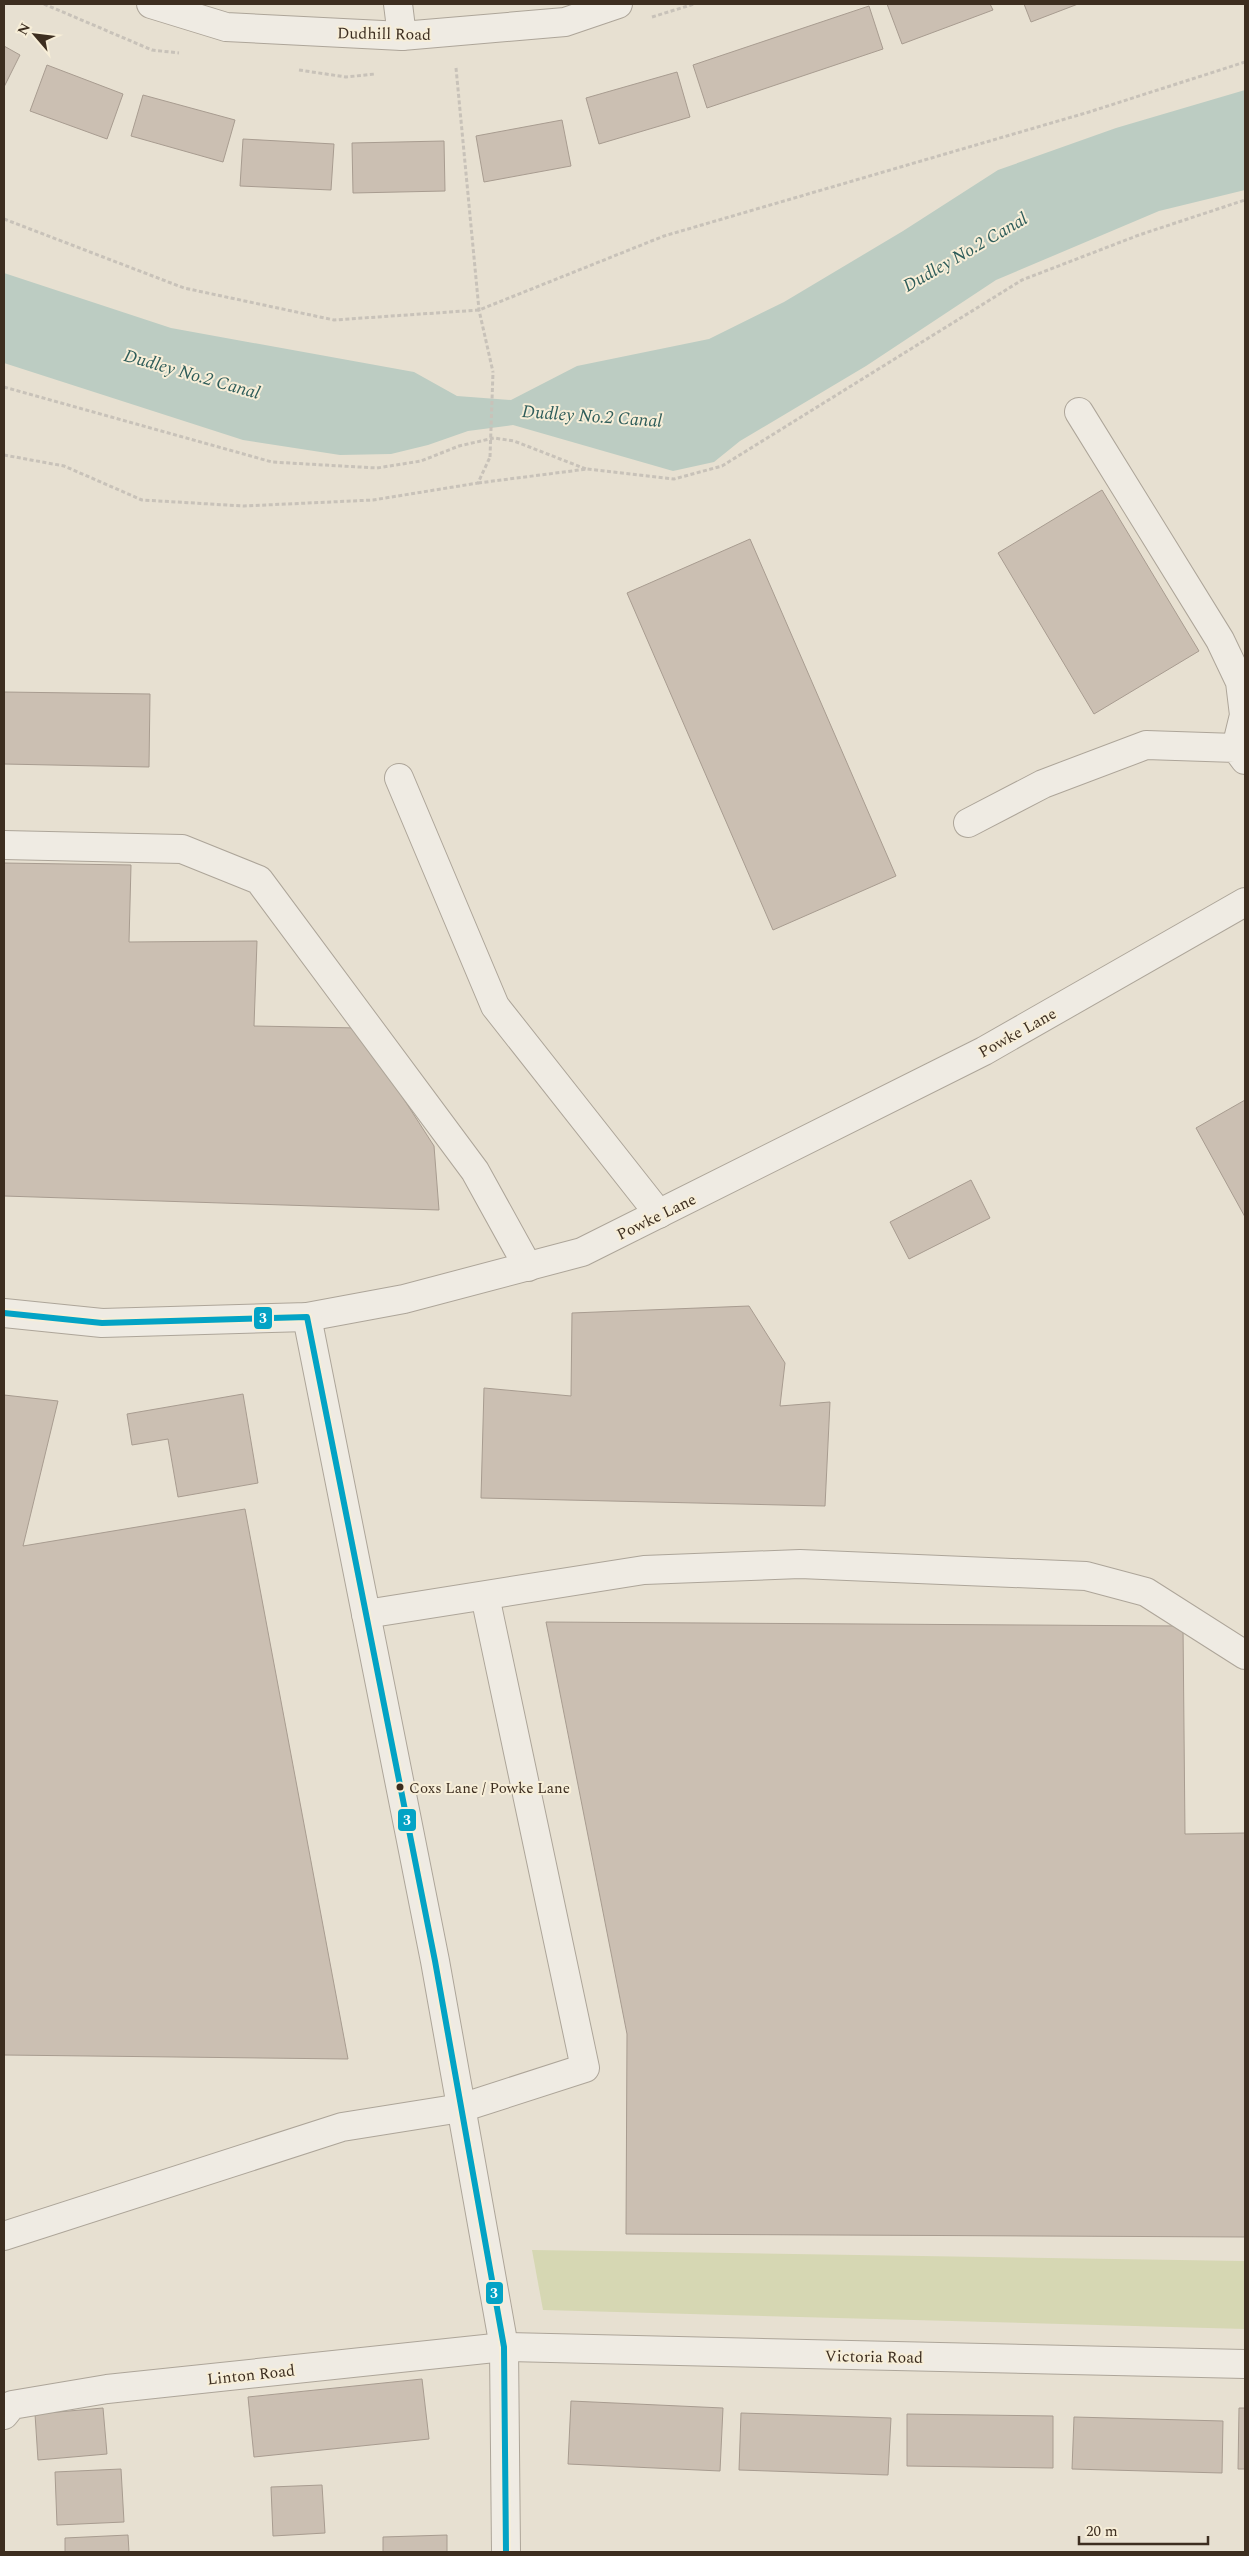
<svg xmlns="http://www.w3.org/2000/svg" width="1249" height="2556" font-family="Spectral,serif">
<rect width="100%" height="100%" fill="#e7e0d1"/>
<path fill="#d6d7b3" d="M532,2250L1245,2261V2329L543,2310Z"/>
<path fill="#bcccc2" d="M1245,90V190L1159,211L996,280L866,366L740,441L714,462L673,471L513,425L468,431L428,445L391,454L340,455L243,440L4,363V273L171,328L414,372L457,396L511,400L577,366L709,339L784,302L903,231L998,170L1116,128Z"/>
<g fill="#cbbfb2" stroke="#a89c90">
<path d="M887,4H990L993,10L902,44Z"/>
<path d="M1024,4H1078L1031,22Z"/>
<path d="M869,6L883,49L707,108L693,65Z"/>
<path d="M4,46L20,55L4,87Z"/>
<path d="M47,65L123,94L107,139L30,111Z"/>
<path d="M677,72L690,117L599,144L586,98Z"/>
<path d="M143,95L235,120L223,162L131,136Z"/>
<path d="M562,120L571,166L484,182L476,136Z"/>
<path d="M243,139L334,144L331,190L240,186Z"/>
<path d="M444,141L445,191L353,193L352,143Z"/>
<path d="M1102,490L1199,651L1094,714L998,553Z"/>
<path d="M750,539L896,876L773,930L627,593Z"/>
<path d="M4,692L150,694L149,767L4,764Z"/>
<path d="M4,863L131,865L129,942L257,941L254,1026L358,1028L434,1146L439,1210L4,1196Z"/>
<path d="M1245,1100V1217L1196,1128Z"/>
<path d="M971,1180L990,1218L909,1259L890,1222Z"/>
<path d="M749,1306L785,1363L780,1406L830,1402L825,1506L481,1498L484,1388L571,1396L572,1313Z"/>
<path d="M243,1394L258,1483L178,1497L168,1439L132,1445L127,1414Z"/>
<path d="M4,1395L58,1401L23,1546L245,1509L348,2059L4,2055Z"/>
<path d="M546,1622L1183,1626L1185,1834L1245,1833V2237L626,2234L627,2034Z"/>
<path d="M422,2379L429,2439L254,2457L248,2397Z"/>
<path d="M571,2401L723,2408L720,2471L568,2464Z"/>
<path d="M103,2408L107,2454L38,2460L35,2414Z"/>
<path d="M1239,2408H1245V2469H1238Z"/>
<path d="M741,2413L891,2418L888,2475L739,2470Z"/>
<path d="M907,2414L1053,2416V2468L907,2466Z"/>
<path d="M1074,2417L1223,2421L1222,2473L1072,2469Z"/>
<path d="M121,2469L124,2522L57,2525L55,2472Z"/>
<path d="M322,2485L325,2533L273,2536L271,2487Z"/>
<path d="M128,2535L129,2552H65V2538Z"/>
<path d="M447,2535V2552H383V2537Z"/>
</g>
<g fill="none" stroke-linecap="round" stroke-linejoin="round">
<g stroke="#ada599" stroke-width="30">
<g id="minor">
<path d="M151,4L226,27L402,36L565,22L618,4"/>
<path d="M398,4L402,36"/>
<path d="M1079,412L1220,640L1240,682L1244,715L1236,748"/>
<path d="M399,778L495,1006L659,1214"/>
<path d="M968,823L1043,784L1146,745L1236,748L1245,760"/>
<path d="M4,845L182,849L259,880L475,1171L528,1267"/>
<path d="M4,1313L102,1323L307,1317L404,1299L582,1252L984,1051L1245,902"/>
<path d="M307,1317L435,1961L504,2347L506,2552"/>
<path d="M366,1614L644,1570L800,1564L1086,1576L1146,1592L1245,1655"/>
<path d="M4,2236L342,2127L461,2108L585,2068L485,1596"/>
<path d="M4,2415L12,2405L107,2389L504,2347L1245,2364"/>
</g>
</g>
<g stroke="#c8c2b9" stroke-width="3" stroke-dasharray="4 2.5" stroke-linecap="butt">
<path d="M44,4L152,50L179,53"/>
<path d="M652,17L694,4"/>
<path d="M456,68L479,310L493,372"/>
<path d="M299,70L346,77L375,74"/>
<path d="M4,219L184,288L334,320L479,310L664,236L1089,112L1245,62"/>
<path d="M4,387L272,462L377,468L421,461L459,446L494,438L514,441L586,469"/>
<path d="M4,455L64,466L142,500L244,506L373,500L478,483L490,457"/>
<path d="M478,483L587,469L674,479L722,466L1022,280L1139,235L1245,200"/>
</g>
<use href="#minor" stroke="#efebe3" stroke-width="28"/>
<path stroke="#c8c2b9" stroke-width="3" stroke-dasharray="4 2.5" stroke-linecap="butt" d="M490,457L493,372"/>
<g stroke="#f7eed8" stroke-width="10">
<path id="bus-1" d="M4,1313L102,1323L307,1317L435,1961L504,2347L506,2552"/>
</g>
<use href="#bus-1" stroke="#03a3c5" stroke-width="6"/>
</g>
<circle fill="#3d2e20" stroke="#f7eed8" stroke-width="2" cx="400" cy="1787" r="4.5"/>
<g text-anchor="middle" stroke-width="4" stroke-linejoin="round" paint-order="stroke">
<g font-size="15" fill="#3d2e20" stroke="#f7eed8" text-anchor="start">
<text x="409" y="1793">Coxs Lane / Powke Lane</text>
</g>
<g font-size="16" fill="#3d2e20" stroke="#f7eed8">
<text transform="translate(384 33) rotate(1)" y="6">Dudhill Road</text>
<text transform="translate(1017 1032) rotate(-29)" y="6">Powke Lane</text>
<text transform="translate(656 1216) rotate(-26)" y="6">Powke Lane</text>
<text transform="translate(874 2356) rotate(1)" y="6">Victoria Road</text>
<text transform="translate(251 2374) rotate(-6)" y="6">Linton Road</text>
</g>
<g font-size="18" font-style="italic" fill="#2f5d5a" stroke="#f7eed8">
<text transform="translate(965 252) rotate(-30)" y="6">Dudley No.2 Canal</text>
<text transform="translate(192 374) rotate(16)" y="6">Dudley No.2 Canal</text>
<text transform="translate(592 416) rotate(4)" y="6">Dudley No.2 Canal</text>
</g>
</g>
<g stroke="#f7eed8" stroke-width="2">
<rect x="253" y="1306" width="20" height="24" rx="5" fill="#03a3c5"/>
<rect x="397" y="1808" width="20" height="24" rx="5" fill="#03a3c5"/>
<rect x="485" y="2281" width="19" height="24" rx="5" fill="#03a3c5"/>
</g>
<g font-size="14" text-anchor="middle" font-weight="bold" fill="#fff">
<text x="263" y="1323">3</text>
<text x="407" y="1825">3</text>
<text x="494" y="2298">3</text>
</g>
<rect width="1249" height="2556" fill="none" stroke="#3d2e20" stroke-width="10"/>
<g transform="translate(35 35) rotate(298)" stroke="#f7eed8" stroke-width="4" paint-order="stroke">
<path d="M0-4L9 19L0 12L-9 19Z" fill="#3d2e20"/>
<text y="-8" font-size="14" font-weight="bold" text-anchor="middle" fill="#3d2e20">N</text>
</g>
<path d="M1079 2536v8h129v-8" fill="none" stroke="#3d2e20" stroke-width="2.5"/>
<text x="1086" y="2536" font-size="15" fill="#3d2e20" stroke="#f7eed8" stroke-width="4" paint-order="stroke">20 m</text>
</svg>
